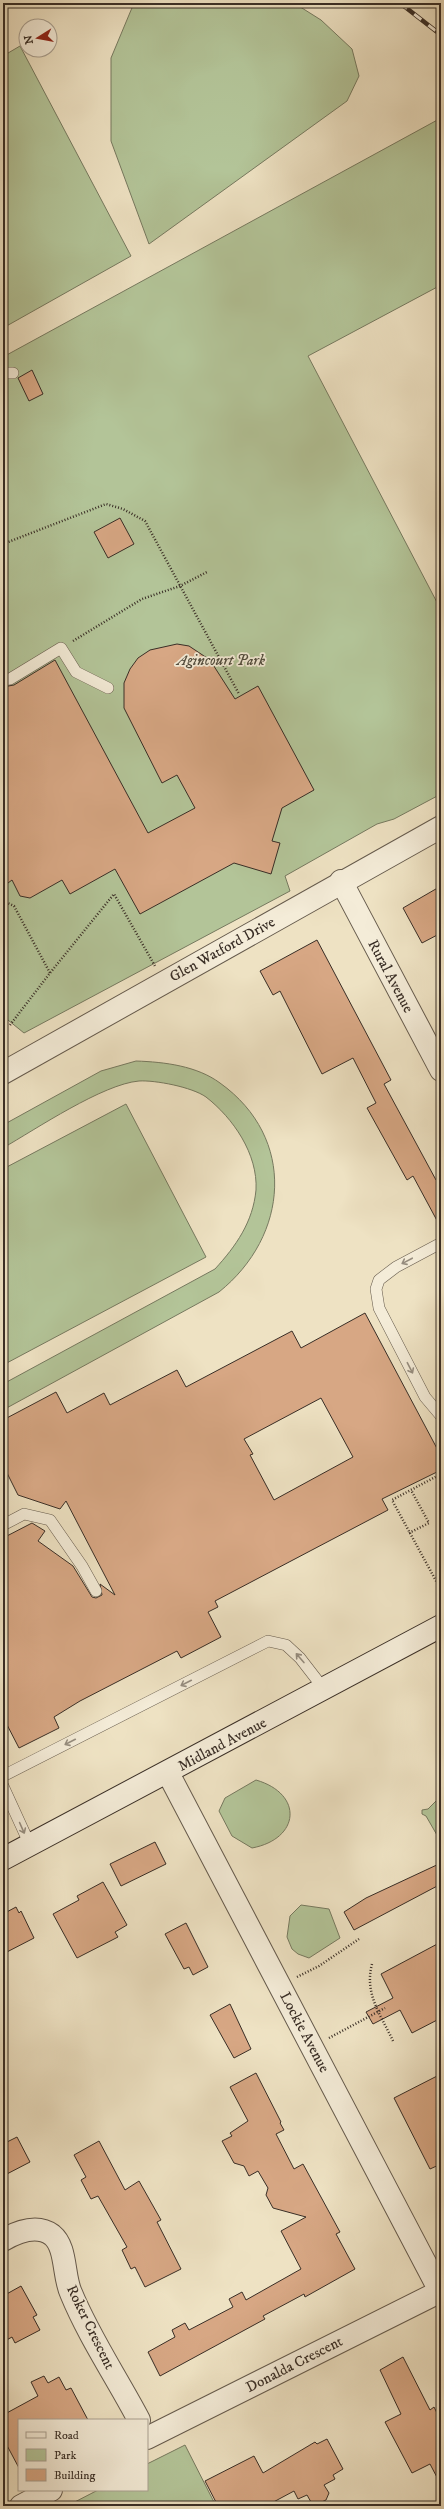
<svg xmlns="http://www.w3.org/2000/svg" width="444" height="2509" font-family="'IM FELL DW Pica',serif">
<rect width="100%" height="100%" fill="#eee2c3"/>
<filter id="stains"><feTurbulence type="fractalNoise" baseFrequency=".005" numOctaves="4"/><feColorMatrix values="0 0 0 0 .2 0 0 0 0 .09 0 0 0 0 .02 0 0 0 .5 -.17"/></filter>
<radialGradient id="worn" r=".72"><stop offset=".6" stop-color="#630" stop-opacity="0"/><stop offset="1" stop-color="#630" stop-opacity=".3"/></radialGradient>
<g fill="#b3c498" stroke="#76795f">
<path d="M134,3H294L321,20L352,49L359,76L347,101L149,244L111,141V58Z"/>
<path d="M20,46L131,256L3,328V56Z"/>
<path d="M441,118V285L308,356L441,610V794L394,819L377,824L285,876L290,891L24,1033L3,1016V357Z"/>
<path d="M136,1061C165,1062 197,1066 220,1083C297,1138 289,1236 219,1292L3,1410V1384L215,1269C236,1246 253,1222 256,1190C258,1154 233,1118 206,1097C192,1087 155,1080 139,1081C103,1084 36,1129 3,1148V1125L101,1071Z"/>
<path d="M126,1104L206,1257L3,1365V1169Z"/>
<path d="M256,1780C304,1794 300,1839 252,1848L232,1836L219,1811L225,1798Z"/>
<path d="M441,1796V1842L426,1816L422,1814V1810L428,1809Z"/>
<path d="M301,1905L329,1909L340,1938L309,1958L298,1954L292,1949L287,1937L290,1916Z"/>
<path d="M185,2445L216,2506H67L98,2490H147V2464Z"/>
</g>
<g fill="#d7a784" stroke="#392e26" fill-rule="evenodd">
<path d="M32,370L43,394L29,401L18,378Z"/>
<path d="M120,518L134,544L108,558L94,532Z"/>
<path d="M177,644L189,646L210,660L235,699L258,686L314,790L282,808L272,841L280,843L271,874L234,863L140,914L115,869L70,894L62,880L30,898L20,896L12,880L8,883L3,874V687L14,685L55,660L148,833L195,808L177,775L162,783L124,708V683L130,669L138,658L150,650Z"/>
<path d="M441,886V933L422,943L403,908Z"/>
<path d="M317,940L391,1080L384,1084L436,1180L441,1178V1228L413,1176L407,1180L367,1108L376,1103L353,1058L322,1074L280,991L273,995L260,971Z"/>
<path d="M365,1313L441,1456V1470L382,1499L388,1510L215,1601L218,1607L208,1612L221,1637L181,1658L177,1651L80,1701L54,1717L59,1728L19,1748L3,1717V1538L32,1523L45,1531L38,1541L73,1566L92,1597L96,1598L102,1595L100,1584L115,1595L66,1501L60,1509L18,1495L3,1465V1420L56,1392L67,1413L104,1393L110,1405L177,1370L186,1387L292,1331L301,1348ZM321,1398L353,1457L274,1500L250,1455L253,1454L244,1439Z"/>
<path d="M155,1842L166,1864L121,1886L110,1864Z"/>
<path d="M441,1863V1884L354,1930L344,1912L366,1898Z"/>
<path d="M103,1882L127,1925L115,1932L118,1937L77,1958L53,1914L79,1900L77,1896Z"/>
<path d="M16,1907L19,1913L21,1911L34,1938L3,1954V1914Z"/>
<path d="M186,1923L208,1967L193,1975L189,1967L184,1969L165,1934Z"/>
<path d="M441,1942V2018L412,2033L400,2010L373,2024L366,2012L393,1998L381,1974Z"/>
<path d="M230,2004L251,2049L234,2058L210,2015Z"/>
<path d="M256,2073L281,2122L280,2123L284,2130L276,2134L294,2169L303,2164L340,2232L336,2234L355,2269L305,2297L304,2294L263,2316L265,2319L160,2376L148,2352L175,2337L172,2330L185,2323L189,2330L233,2307L229,2299L242,2292L246,2300L301,2269L281,2231L306,2217L273,2208L266,2195L268,2188L258,2171L249,2176L244,2166L234,2163L222,2141L232,2136L230,2133L248,2121L230,2087Z"/>
<path d="M441,2074V2164L430,2169L394,2098Z"/>
<path d="M17,2137L30,2162L3,2176V2144Z"/>
<path d="M99,2141L125,2190L139,2181L161,2220L157,2222L181,2269L145,2287L135,2267L131,2269L122,2250L127,2247L98,2196L91,2199L81,2180L86,2177L74,2155Z"/>
<path d="M21,2286L37,2315L33,2317L40,2330L15,2343L12,2337L3,2342V2296Z"/>
<path d="M403,2357L430,2410L434,2407L441,2421V2485L430,2464L412,2473L385,2422L401,2414L380,2370Z"/>
<path d="M44,2376L48,2383L59,2377L66,2390L71,2388L88,2420H19V2468L3,2438V2415L38,2396L31,2382Z"/>
<path d="M327,2439L343,2469L333,2475L335,2479L324,2485L329,2493L326,2500L317,2504L311,2502L307,2495L298,2499L294,2491L266,2506H218L205,2481L254,2456L263,2473L315,2442L317,2444Z"/>
</g>
<g fill="none" stroke-linecap="round" stroke-linejoin="round">
<g stroke="#665b4d" stroke-width="12">
<g id="service">
<path d="M3,373H13"/>
<path d="M3,680L10,679L61,648L76,672L108,688"/>
<path d="M441,1243L396,1267L379,1280L376,1289L379,1308L425,1397L441,1416"/>
<path d="M3,1525L24,1514L50,1520L82,1566L96,1591"/>
<path d="M3,1776L268,1641L286,1645L300,1658L324,1689"/>
<path d="M3,1786L30,1845"/>
</g>
</g>
<g stroke="#665b4d" stroke-width="24">
<g id="minor">
<path d="M341,881L441,1070"/>
<path d="M3,1073L441,827"/>
<path d="M168,1773L441,2293"/>
<path d="M3,2240C17,2232 37,2224 52,2235C67,2247 63,2276 71,2293C89,2337 117,2378 139,2420"/>
<path d="M147,2438L441,2291"/>
<path d="M21,2506L51,2490"/>
</g>
</g>
<g stroke="#392e26" stroke-width="24">
<path id="secondary" d="M3,1859L441,1626"/>
</g>
<g stroke="#392e26" stroke-width="2.5" stroke-dasharray="1 2" stroke-linecap="butt">
<path d="M3,544L106,504L123,509L145,521L239,694"/>
<path d="M73,641L142,599L180,586L207,572"/>
<path d="M3,901L14,906L50,973"/>
<path d="M10,1025L50,973L114,894L155,966"/>
<path d="M441,1474L392,1500L441,1590"/>
<path d="M409,1533L429,1523L411,1490"/>
<path d="M372,1964C364,1994 381,2015 393,2041"/>
<path d="M297,1977L319,1966L359,1939"/>
<path d="M329,2038L385,2008"/>
</g>
<use href="#service" stroke="#f4ecd8" stroke-width="11"/>
<use href="#minor" stroke="#f4ecd8" stroke-width="22"/>
<use href="#secondary" stroke="#f4ecd8" stroke-width="22"/>
<g stroke="#392e26" stroke-width="4.5">
<path id="rail" d="M400,3L441,35"/>
</g>
<use href="#rail" stroke="#f4ecd8" stroke-width="3" stroke-dasharray="9" stroke-linecap="butt"/>
</g>
<defs><path id="oneway-shaft" d="M-6 0H5M1.5-3L5.5 0L1.5 3" fill="none" stroke-width="1.6" stroke-linecap="round" stroke-linejoin="round"/></defs>
<g stroke="#968d7f">
<use href="#oneway-shaft" transform="translate(407 1261) rotate(152)"/>
<use href="#oneway-shaft" transform="translate(410 1368) rotate(63)"/>
<use href="#oneway-shaft" transform="translate(300 1658) rotate(-131)"/>
<use href="#oneway-shaft" transform="translate(186 1683) rotate(153)"/>
<use href="#oneway-shaft" transform="translate(70 1742) rotate(153)"/>
<use href="#oneway-shaft" transform="translate(22 1828) rotate(66)"/>
</g>
<g text-anchor="middle" stroke-width="3.5" stroke-linejoin="round" paint-order="stroke">
<g font-size="15" font-style="italic" fill="#514c3d" stroke="#f4ecd8">
<text x="221" y="665">Agincourt Park</text>
</g>
<g font-size="15" fill="#392e26" stroke="#f4ecd8">
<text transform="translate(222 949) rotate(-29)" y="5">Glen Watford Drive</text>
<text transform="translate(391 976) rotate(62)" y="5">Rural Avenue</text>
<text transform="translate(222 1744) rotate(-28)" y="5">Midland Avenue</text>
<text transform="translate(305 2032) rotate(62)" y="5">Lockie Avenue</text>
<text transform="translate(91 2327) rotate(64)" y="5">Roker Crescent</text>
<text transform="translate(294 2364) rotate(-27)" y="5">Donalda Crescent</text>
</g>
</g>
<rect width="444" height="2509" fill="none" stroke="#eee2c3" stroke-width="16"/>
<rect x="4" y="4" width="436" height="2501" fill="none" stroke="#392e26" stroke-width="2"/>
<rect x="8" y="8" width="428" height="2493" fill="none" stroke="#392e26"/>
<rect x="18" y="2419" width="130" height="72" fill="#f4ecd8" stroke="#a9a091"/>
<rect x="26" y="2432" width="20" height="6" fill="#f4ecd8" stroke="#a9a091"/>
<text x="54" y="2439" font-size="12" fill="#392e26">Road</text>
<rect x="26" y="2449" width="20" height="12" fill="#b3c498" stroke="#a9a091"/>
<text x="54" y="2459" font-size="12" fill="#392e26">Park</text>
<rect x="26" y="2469" width="20" height="12" fill="#d7a784" stroke="#a9a091"/>
<text x="54" y="2479" font-size="12" fill="#392e26">Building</text>
<g transform="translate(38 38) rotate(259)"><circle r="19" fill="#f4ecd8" stroke="#a9a091"/>
<path d="M0-3L7 15L0 10L-7 15Z" fill="#8f2418"/>
<text y="-6" font-size="11" font-weight="bold" text-anchor="middle" fill="#392e26">N</text>
</g>
<rect width="100%" height="100%" filter="url(#stains)"/>
<rect width="100%" height="100%" fill="url(#worn)"/>
</svg>
